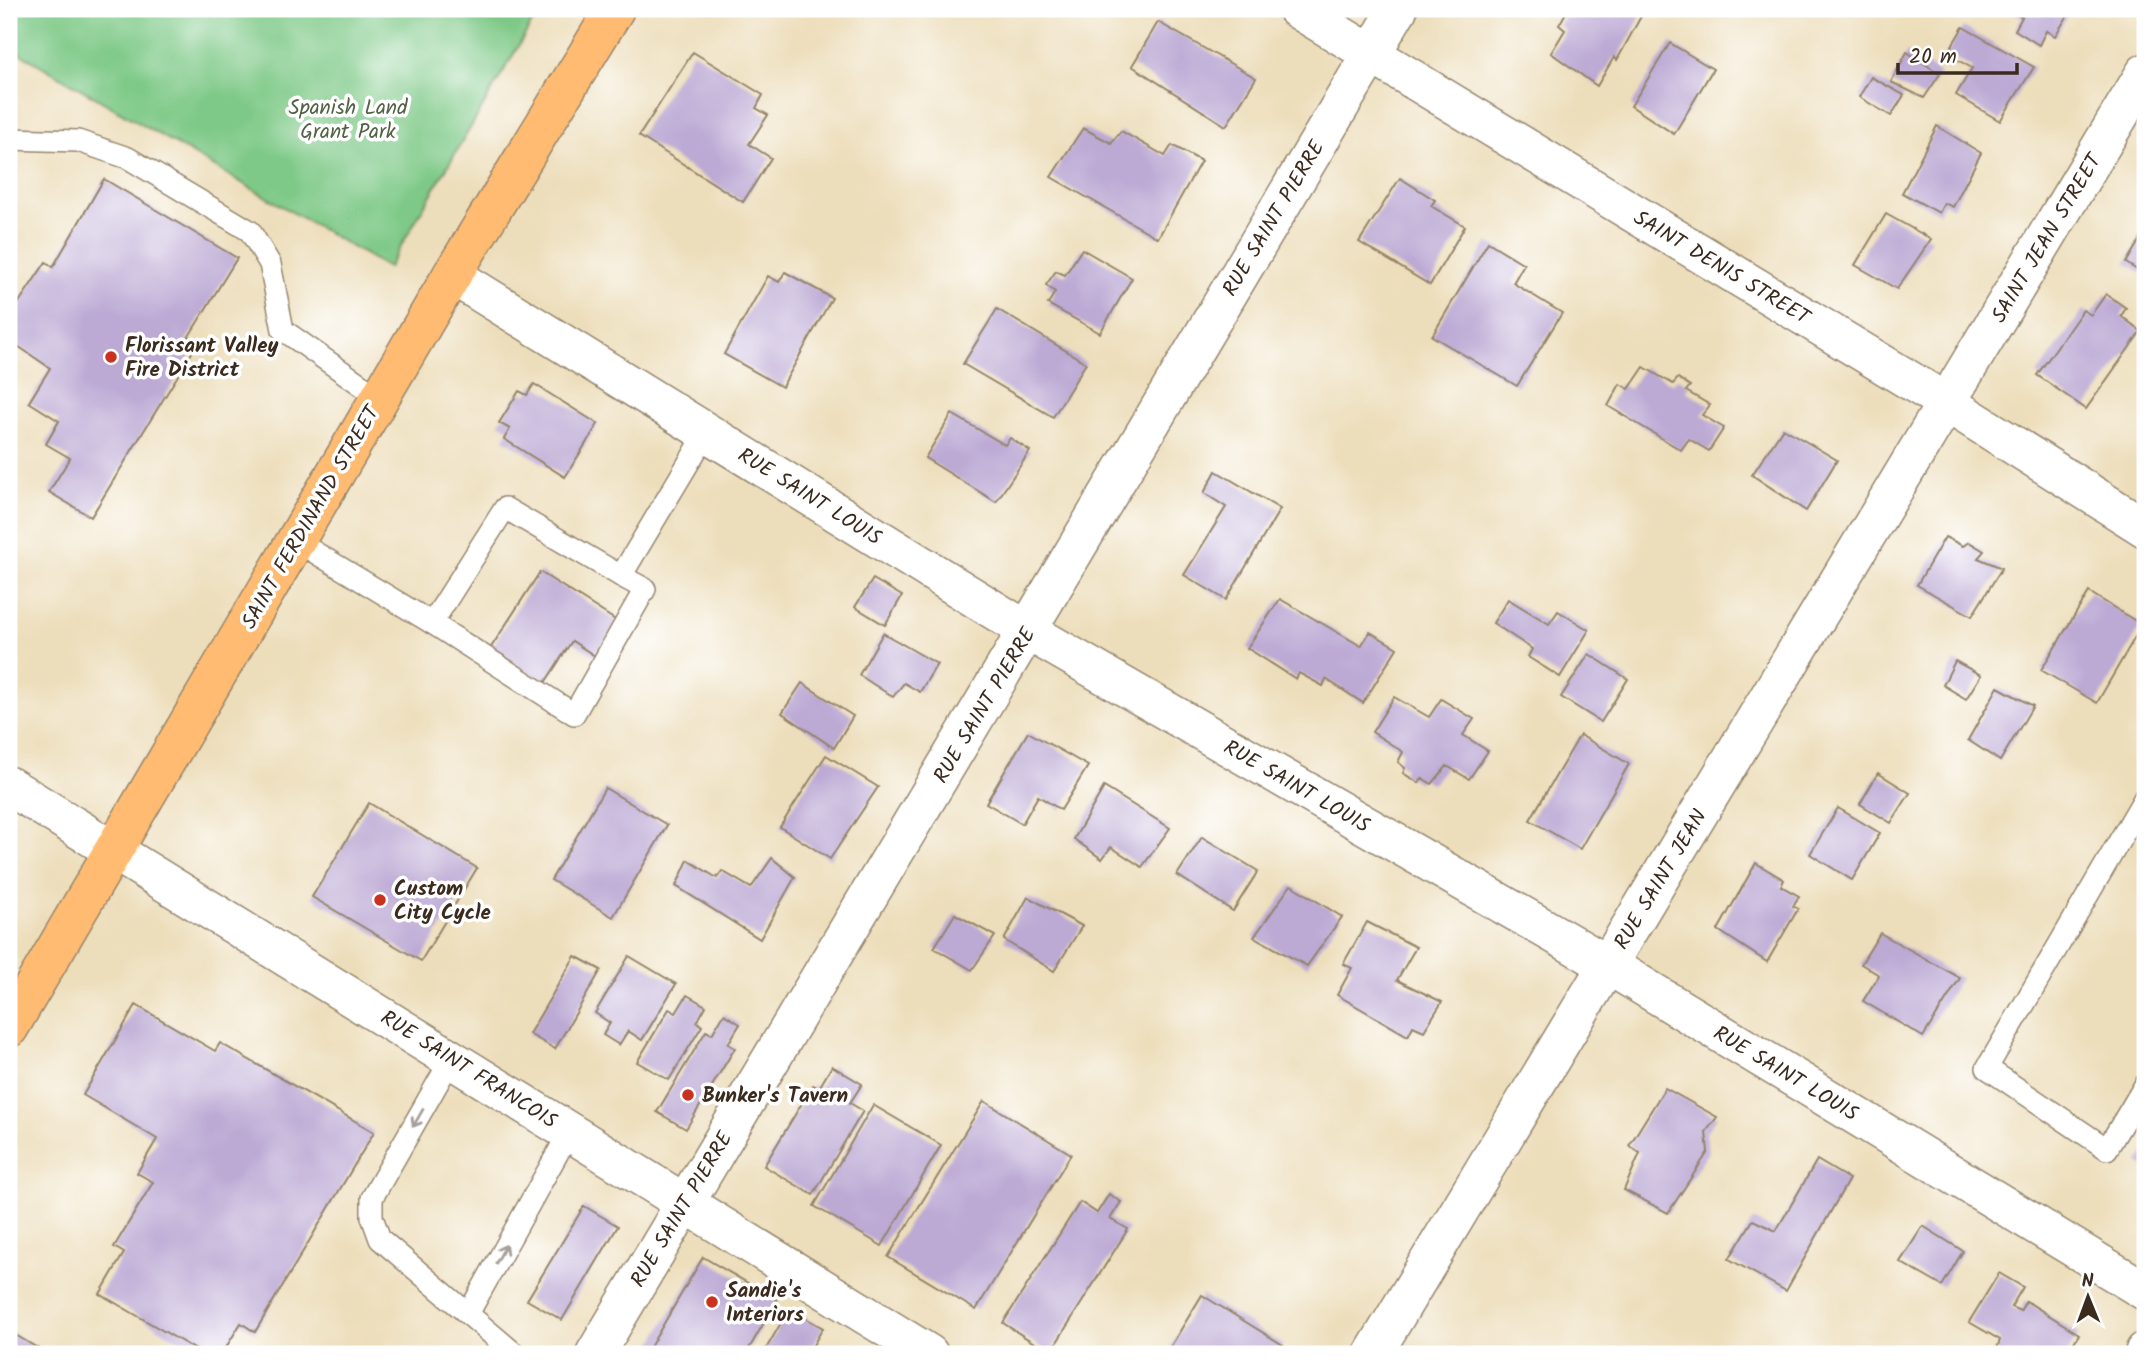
<svg xmlns="http://www.w3.org/2000/svg" width="2154" height="1363" font-family="Kalam,sans-serif">
<rect width="100%" height="100%" fill="#fff"/>
<filter id="ink" filterUnits="userSpaceOnUse"><feTurbulence type="fractalNoise" baseFrequency=".0143" numOctaves="2"/><feDisplacementMap in="SourceGraphic" scale="14" xChannelSelector="R" yChannelSelector="G"/><feConvolveMatrix kernelMatrix="1 2 1 2 8 2 1 2 1" color-interpolation-filters="sRGB"/></filter>
<filter id="wash" filterUnits="userSpaceOnUse"><feTurbulence type="fractalNoise" baseFrequency=".00686" numOctaves="4" result="noise"/><feDisplacementMap in="SourceGraphic" scale="28" xChannelSelector="R" yChannelSelector="G"/><feGaussianBlur stdDeviation="1.57" result="paint"/><feColorMatrix in="noise" values="0 0 0 0 0 0 0 0 0 0 0 0 0 0 0 0 0 1.4 0 .05"/><feComposite in="paint" operator="in"/></filter>
<g filter="url(#wash)">
<rect width="100%" height="100%" fill="#eddebb"/>
<path fill="#7ec987" stroke="#5c7a52" stroke-width="2" d="M9,9H540L388,268L9,47Z"/>
<g id="blocks">
<g fill="#bca9d4">
<path d="M1568,9H1645L1617,60L1614,57L1597,86L1551,53L1565,30L1559,25Z"/>
<path d="M2007,9H2072L2055,36L2046,31L2039,45L2015,30L2022,17Z"/>
<path d="M1158,22L1256,78L1226,126L1132,66Z"/>
<path d="M1963,27L2034,67L2000,121L1956,95L1972,68L1947,54Z"/>
<path d="M1670,43L1713,69L1674,134L1631,106Z"/>
<path d="M693,52L763,95L756,108L768,115L749,144L771,158L743,202L639,136Z"/>
<path d="M1907,52L1940,74L1924,98L1891,82Z"/>
<path d="M1871,77L1904,95L1891,116L1859,97Z"/>
<path d="M1937,126L1981,153L1953,207L1944,203L1939,213L1902,193Z"/>
<path d="M1083,128L1111,143L1121,131L1165,156L1172,145L1201,161L1158,238L1051,177Z"/>
<path d="M1400,178L1435,200L1431,206L1465,226L1430,285L1359,242Z"/>
<path d="M104,179L237,258L186,341L196,346L91,517L49,492L70,458L46,444L59,421L29,402L50,368L9,340V317L46,262L53,267Z"/>
<path d="M1886,214L1931,239L1897,289L1855,265Z"/>
<path d="M2145,231V275L2126,263Z"/>
<path d="M1488,242L1524,264L1513,283L1562,313L1517,386L1432,336Z"/>
<path d="M1082,249L1132,278L1100,333L1048,304L1055,292L1046,285L1056,271L1065,275Z"/>
<path d="M785,272L832,298L782,387L724,354L768,276L779,282Z"/>
<path d="M2106,294L2126,308L2121,316L2141,331L2086,409L2037,375L2083,310L2091,315Z"/>
<path d="M997,309L1086,363L1053,417L963,364Z"/>
<path d="M1644,367L1673,384L1678,378L1690,386L1686,391L1710,405L1702,415L1724,428L1709,451L1689,439L1681,450L1608,406L1620,384L1629,389Z"/>
<path d="M534,384L598,424L565,477L504,439L510,429L499,423L519,391L527,395Z"/>
<path d="M952,414L1005,445L1010,438L1030,451L996,502L925,458Z"/>
<path d="M1783,428L1837,460L1806,511L1752,475Z"/>
<path d="M1216,471L1280,509L1226,600L1184,575L1226,507L1204,493Z"/>
<path d="M1945,537L1963,546L1969,542L1984,551L1978,558L2002,568L1972,616L1917,585Z"/>
<path d="M540,572L620,623L598,658L572,641L544,684L490,649Z"/>
<path d="M873,579L902,596L885,625L855,607Z"/>
<path d="M2089,592L2142,625L2097,703L2041,670Z"/>
<path d="M1280,599L1361,646L1370,632L1397,648L1363,703L1326,679L1323,686L1299,673L1296,679L1247,648Z"/>
<path d="M1508,599L1549,624L1558,611L1589,630L1560,677L1528,657L1532,649L1493,623Z"/>
<path d="M883,633L937,664L920,692L904,683L893,697L859,675Z"/>
<path d="M1589,654L1628,679L1601,722L1561,697Z"/>
<path d="M1955,661L1981,675L1966,699L1943,685Z"/>
<path d="M802,683L853,716L834,748L782,713Z"/>
<path d="M1998,687L2033,706L2000,761L1968,740Z"/>
<path d="M1394,697L1429,717L1441,699L1474,719L1463,735L1488,751L1469,779L1447,766L1432,784L1422,778L1419,783L1403,773L1405,768L1398,762L1403,752L1372,732Z"/>
<path d="M1028,732L1088,766L1061,810L1038,796L1022,824L986,803Z"/>
<path d="M1580,735L1629,764L1580,849L1530,820Z"/>
<path d="M826,755L878,787L830,859L780,827Z"/>
<path d="M1878,773L1910,793L1891,823L1860,804Z"/>
<path d="M1104,787L1170,828L1142,867L1111,847L1102,859L1074,839Z"/>
<path d="M605,788L667,825L613,917L551,880Z"/>
<path d="M369,803L477,868L421,961L312,897Z"/>
<path d="M1838,808L1880,833L1852,880L1810,854Z"/>
<path d="M1202,837L1258,871L1233,911L1177,875Z"/>
<path d="M772,858L795,877L760,939L676,886L688,860L717,878L722,871L751,888Z"/>
<path d="M1756,863L1784,880L1781,886L1799,896L1793,906L1798,909L1767,962L1718,930Z"/>
<path d="M1291,885L1342,917L1307,966L1254,937Z"/>
<path d="M1028,897L1082,926L1054,971L1004,940Z"/>
<path d="M955,914L995,936L972,970L934,948Z"/>
<path d="M1367,922L1416,947L1397,980L1442,1002L1424,1031L1413,1026L1408,1036L1337,995L1352,968L1343,964Z"/>
<path d="M1880,933L1960,978L1923,1037L1863,1001L1879,975L1861,964Z"/>
<path d="M575,956L601,970L555,1049L529,1034Z"/>
<path d="M629,956L676,984L642,1040L628,1031L619,1045L603,1035L610,1023L595,1013Z"/>
<path d="M687,995L706,1006L697,1022L702,1026L669,1080L637,1062L669,1009L676,1013Z"/>
<path d="M136,1005L215,1051L220,1043L374,1132L255,1332L241,1323L222,1354H203L100,1294L124,1253L114,1247L153,1182L137,1173L157,1139L83,1095Z"/>
<path d="M724,1014L740,1024L728,1044L735,1048L686,1129L657,1112L706,1031L712,1034Z"/>
<path d="M832,1066L862,1084L850,1103L863,1111L813,1195L764,1166L813,1085L819,1088Z"/>
<path d="M1665,1088L1717,1117L1706,1132L1708,1152L1668,1213L1624,1190L1640,1153L1629,1146Z"/>
<path d="M984,1101L1071,1154L976,1310L888,1257Z"/>
<path d="M873,1105L941,1145L882,1246L814,1206Z"/>
<path d="M2145,1152V1167L2139,1163Z"/>
<path d="M1817,1160L1849,1179L1786,1291L1729,1259L1753,1220L1776,1231Z"/>
<path d="M1109,1194L1121,1202L1110,1219L1128,1229L1050,1353L1003,1323L1080,1202L1097,1213Z"/>
<path d="M584,1206L618,1226L562,1320L527,1300Z"/>
<path d="M1923,1226L1963,1251L1942,1286L1900,1262Z"/>
<path d="M703,1257L777,1300L746,1354H646Z"/>
<path d="M1999,1273L2023,1287L2011,1307L2020,1311L2026,1301L2079,1334L2067,1354H1995L2000,1340L1969,1322Z"/>
<path d="M1202,1295L1283,1345L1277,1354H1166Z"/>
<path d="M789,1309L823,1328L808,1354H763Z"/>
<path d="M9,1331L39,1349L36,1354H9Z"/>
</g>
</g>
</g>
<g filter="url(#ink)">
<use href="#blocks" fill-opacity="0" stroke="#94846c" stroke-width="2"/>
<g fill="none" stroke-linecap="round" stroke-linejoin="round">
<g stroke="#94846c" stroke-width="24">
<g id="service">
<path d="M9,139L78,141L128,158L250,231L270,264L283,330L380,398"/>
<path d="M296,541L432,623L505,508L621,576L707,432"/>
<path d="M432,623L574,714L645,589L621,576"/>
<path d="M2145,797L1987,1068L2107,1149L2145,1085"/>
<path d="M452,1058L372,1198V1217L380,1239L515,1354"/>
<path d="M468,1314L570,1131"/>
</g>
</g>
<g stroke="#94846c" stroke-width="41">
<g id="minor">
<path d="M452,275L1028,631L1608,965L2145,1291"/>
<path d="M9,786L929,1354"/>
<path d="M595,1354L1398,9"/>
<path d="M1373,1354L2145,73"/>
<path d="M2144,1354L2145,1351"/>
</g>
</g>
<g stroke="#94846c" stroke-width="41">
<path id="tertiary" d="M1297,9L1947,403L2145,528"/>
</g>
<g stroke="#94846c" stroke-width="41">
<path id="primary" d="M9,1028L452,275L615,9"/>
</g>
<use href="#service" stroke="#fff" stroke-width="21"/>
<use href="#minor" stroke="#fff" stroke-width="38"/>
<use href="#tertiary" stroke="#fff" stroke-width="38"/>
<use href="#primary" stroke="#ffbb71" stroke-width="38"/>
</g>
<defs><path id="oneway-shaft" d="M-6 0H5M1.5-3L5.5 0L1.5 3" fill="none" stroke-width="1.6" stroke-linecap="round" stroke-linejoin="round" transform="scale(1.75)"/></defs>
<g stroke="#a79f9a">
<use href="#oneway-shaft" transform="translate(418 1118) rotate(120)"/>
<use href="#oneway-shaft" transform="translate(501 1254) rotate(-61)"/>
</g>
</g>
<g fill="#c8321e" stroke="#fff" stroke-width="2.5">
<circle cx="111" cy="357" r="7"/>
<circle cx="380" cy="900" r="7"/>
<circle cx="688" cy="1095" r="7"/>
<circle cx="712" cy="1302" r="7"/>
</g>
<g text-anchor="middle" stroke-width="7" stroke-linejoin="round" paint-order="stroke">
<g font-size="21" fill="#526243" stroke="#fff">
<text x="348" y="114">Spanish Land<tspan x="348" dy="24">Grant Park</tspan></text>
</g>
<g font-size="21" fill="#3b2a1e" stroke="#fff">
<text transform="translate(1273 218) rotate(-59)" y="7">RUE SAINT PIERRE</text>
<text transform="translate(2046 238) rotate(-59)" y="7">SAINT JEAN STREET</text>
<text transform="translate(1722 267) rotate(31)" y="7">SAINT DENIS STREET</text>
<text transform="translate(810 496) rotate(32)" y="7">RUE SAINT LOUIS</text>
<text transform="translate(310 517) rotate(-60)" y="7">SAINT FERDINAND STREET</text>
<text transform="translate(984 705) rotate(-59)" y="7">RUE SAINT PIERRE</text>
<text transform="translate(1297 786) rotate(30)" y="7">RUE SAINT LOUIS</text>
<text transform="translate(1660 879) rotate(-59)" y="7">RUE SAINT JEAN</text>
<text transform="translate(469 1069) rotate(32)" y="7">RUE SAINT FRANCOIS</text>
<text transform="translate(1786 1073) rotate(31)" y="7">RUE SAINT LOUIS</text>
<text transform="translate(681 1209) rotate(-59)" y="7">RUE SAINT PIERRE</text>
</g>
<g font-size="21" font-weight="bold" fill="#3b2a1e" stroke="#fff" text-anchor="start">
<text x="125" y="352">Florissant Valley<tspan x="125" dy="24">Fire District</tspan></text>
<text x="394" y="895">Custom<tspan x="394" dy="24">City Cycle</tspan></text>
<text x="702" y="1102">Bunker's Tavern</text>
<text x="726" y="1297">Sandie's<tspan x="726" dy="24">Interiors</tspan></text>
</g>
</g>
<rect width="2154" height="1363" fill="none" stroke="#fff" stroke-width="35"/>
<g transform="translate(2088 1297) rotate(359)" stroke="#ffffff" stroke-width="5" paint-order="stroke">
<path d="M0-5L12 26L0 18L-12 26Z" fill="#3b2a1e"/>
<text y="-10" font-size="19" font-weight="bold" text-anchor="middle" fill="#3b2a1e">N</text>
</g>
<path d="M1898 63v10h119v-10" fill="none" stroke="#3b2a1e" stroke-width="3.5"/>
<text x="1909" y="63" font-size="21" fill="#3b2a1e" stroke="#ffffff" stroke-width="5" paint-order="stroke">20 m</text>
</svg>
